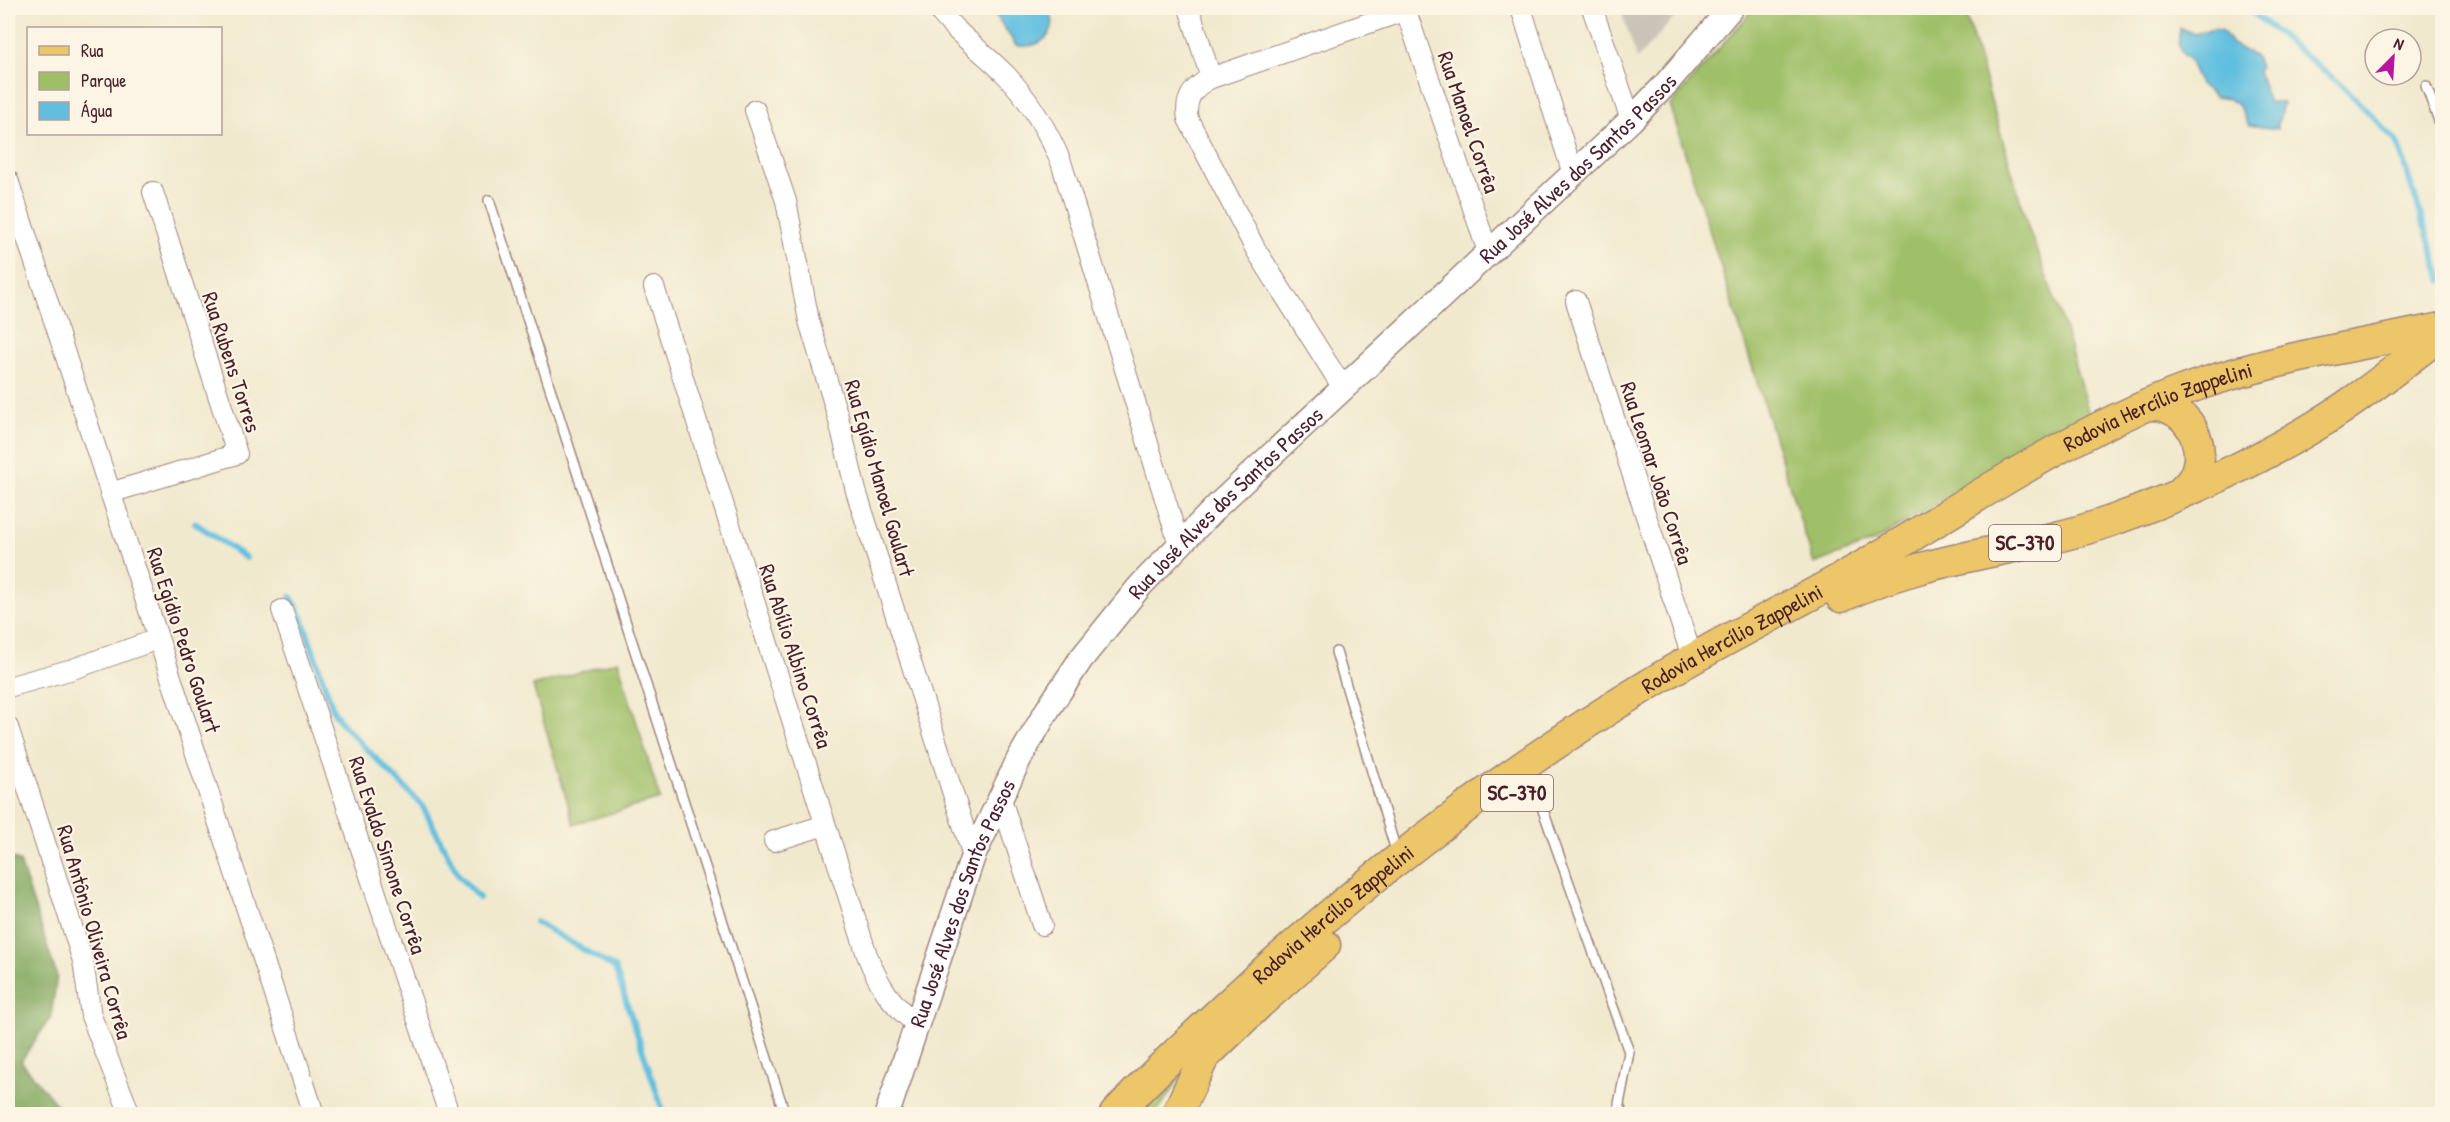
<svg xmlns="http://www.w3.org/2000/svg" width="2450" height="1122" font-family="'Patrick Hand',sans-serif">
<rect width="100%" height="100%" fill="#fcf5e5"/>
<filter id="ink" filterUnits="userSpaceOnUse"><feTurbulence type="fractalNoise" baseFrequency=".0167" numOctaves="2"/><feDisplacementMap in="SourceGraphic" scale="12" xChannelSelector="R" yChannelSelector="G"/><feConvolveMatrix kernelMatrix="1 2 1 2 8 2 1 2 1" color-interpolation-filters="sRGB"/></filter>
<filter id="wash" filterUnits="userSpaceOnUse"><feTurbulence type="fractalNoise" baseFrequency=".008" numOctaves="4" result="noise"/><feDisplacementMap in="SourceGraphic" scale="24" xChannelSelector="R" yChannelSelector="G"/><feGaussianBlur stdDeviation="1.35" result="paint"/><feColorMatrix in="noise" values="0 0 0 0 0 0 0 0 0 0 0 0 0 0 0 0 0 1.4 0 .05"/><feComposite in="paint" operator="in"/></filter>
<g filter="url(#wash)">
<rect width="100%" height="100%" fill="#f1e9ce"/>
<path fill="#cbc3b8" d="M1620,8H1683L1637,59Z"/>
<g fill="#9fbf67" stroke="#746f49" stroke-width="1.5">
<path d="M1754,8H1964L2028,227L2060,313L2090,418L2067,425L1875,541L1814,564L1670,105Z"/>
<path d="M618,661L660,799L574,824L533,686Z"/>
<path d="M1218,1026L1155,1114H1143L1162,1082Z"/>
</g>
<path fill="#7fa65c" stroke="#646244" stroke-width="1.5" d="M8,856L20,862L57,976L51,1017L21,1061L64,1114H8Z"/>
<g fill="#60bfdf" stroke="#556f85" stroke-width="1.5">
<path d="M991,8H1050C1051,13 1054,22 1052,27C1048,43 1029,49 1016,45Z"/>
<path d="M2180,28L2194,34L2214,29L2223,31L2232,44L2256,57L2260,67L2258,72L2269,103H2283L2277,129L2249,125L2239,106L2229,99L2215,97L2200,84L2188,58C2176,52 2178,40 2180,28Z"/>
</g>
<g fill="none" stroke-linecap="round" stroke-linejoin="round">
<g stroke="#60bfdf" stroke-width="6">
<path d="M2247,8L2343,86L2397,142L2442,280"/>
<path d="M195,523L246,558"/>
<path d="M291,597L301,615L334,712L342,724L422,805L459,876L479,898"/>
<path d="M536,922L615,968L664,1114"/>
</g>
</g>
</g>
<g filter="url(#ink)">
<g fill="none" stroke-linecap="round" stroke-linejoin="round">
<g stroke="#9e847c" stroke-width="12">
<g id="service">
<path d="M2426,86L2442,129"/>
<path d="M489,200L785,1114"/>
<path d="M1336,652L1397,854"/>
<path d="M1533,782L1629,1052L1619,1104L1622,1114"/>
</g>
</g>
<g stroke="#9e847c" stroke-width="22">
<g id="minor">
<path d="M937,8C956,34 984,52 1007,76C1031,102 1047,129 1061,162L1179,544"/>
<path d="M1189,8L1211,78C1193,87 1184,99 1188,119L1256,250L1343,388"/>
<path d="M1405,8L1488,252"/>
<path d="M1521,8L1573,174"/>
<path d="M1592,8L1631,120"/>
<path d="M1211,78L1406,10"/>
<path d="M755,110L786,201L809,321L838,417L856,491L973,856"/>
<path d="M8,180L314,1114"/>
<path d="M654,287L867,955C880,988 891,1003 918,1026"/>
<path d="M1576,301L1693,660"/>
<path d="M110,493L237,454L153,192"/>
<path d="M282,610L449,1114"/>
<path d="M8,687L73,669L158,639"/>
<path d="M8,727L75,936L83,961L91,1016L130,1114"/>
<path d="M1000,796L1042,925"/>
<path d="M774,841L825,825"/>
</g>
</g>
<g stroke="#9e847c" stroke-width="27">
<g id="tertiary">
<path id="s1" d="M887,1114L973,856L1019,759L1048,709L1081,659L1140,586L1218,505L1631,120L1665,85L1731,8"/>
</g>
</g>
<g stroke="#9e847c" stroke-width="33">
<g id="primary">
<path d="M2147,405C2153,405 2160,405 2166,407C2195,417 2208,454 2192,480C2188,485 2183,490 2179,494"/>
<path d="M1841,597C1926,556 2023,552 2111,521C2178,497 2244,468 2305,432C2354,404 2398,367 2442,334"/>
<path id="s2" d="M1115,1114C1149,1078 1185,1044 1222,1010C1352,889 1494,779 1646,686C1717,642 1794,606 1866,564C1974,500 2078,427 2198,385C2277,358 2361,345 2442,328"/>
<path d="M1177,1114L1204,1057L1259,1004L1325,945"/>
</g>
</g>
<use href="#service" stroke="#fff" stroke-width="9"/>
<use href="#minor" stroke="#fff" stroke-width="20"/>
<use href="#tertiary" stroke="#fff" stroke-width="24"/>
<use href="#primary" stroke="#ecc669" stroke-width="30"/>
</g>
</g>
<g text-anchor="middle" stroke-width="4.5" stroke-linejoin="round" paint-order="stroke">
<g fill="#fcf5e5" stroke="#7f5f63" stroke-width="1.5">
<rect x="1989" y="525" width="72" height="36" rx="4.5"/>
<rect x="1481" y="775" width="72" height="36" rx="4.5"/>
</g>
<g font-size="21" font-weight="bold" fill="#4a1f2b">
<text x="2025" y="550">SC-370</text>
<text x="1517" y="800">SC-370</text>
</g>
<g font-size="22" fill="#4a1f2b" stroke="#fcf5e5">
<text transform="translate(1469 122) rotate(71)" y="8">Rua Manoel Corrêa</text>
<text dy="8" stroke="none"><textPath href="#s1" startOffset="1196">Rua José Alves dos Santos Passos</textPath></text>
<text transform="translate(232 362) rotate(72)" y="8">Rua Rubens Torres</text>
<text dy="8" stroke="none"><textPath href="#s2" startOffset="1268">Rodovia Hercílio Zappelini</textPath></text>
<text transform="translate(1657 473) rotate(72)" y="8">Rua Leomar João Corrêa</text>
<text transform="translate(880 478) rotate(74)" y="8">Rua Egídio Manoel Goulart</text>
<text dy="8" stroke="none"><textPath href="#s1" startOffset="710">Rua José Alves dos Santos Passos</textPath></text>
<text dy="8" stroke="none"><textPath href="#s2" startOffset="782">Rodovia Hercílio Zappelini</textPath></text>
<text transform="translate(184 640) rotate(72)" y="8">Rua Egídio Pedro Goulart</text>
<text transform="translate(796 656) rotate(72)" y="8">Rua Abílio Albino Corrêa</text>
<text transform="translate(388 855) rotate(72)" y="8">Rua Evaldo Simone Corrêa</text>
<text dy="8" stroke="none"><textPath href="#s1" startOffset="224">Rua José Alves dos Santos Passos</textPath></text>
<text dy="8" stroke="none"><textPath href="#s2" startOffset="296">Rodovia Hercílio Zappelini</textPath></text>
<text transform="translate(95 932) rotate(74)" y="8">Rua Antônio Oliveira Corrêa</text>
</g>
</g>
<rect width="2450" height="1122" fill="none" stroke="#fcf5e5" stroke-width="30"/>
<rect x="27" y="27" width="195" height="108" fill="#fcf5e5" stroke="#b59f9b" stroke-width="1.5"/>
<rect x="39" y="46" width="30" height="9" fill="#ecc669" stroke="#b59f9b" stroke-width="1.5"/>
<text x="81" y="57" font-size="18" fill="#4a1f2b">Rua</text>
<rect x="39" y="72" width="30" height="18" fill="#9fbf67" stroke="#b59f9b" stroke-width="1.5"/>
<text x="81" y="87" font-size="18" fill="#4a1f2b">Parque</text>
<rect x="39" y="102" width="30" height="18" fill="#60bfdf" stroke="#b59f9b" stroke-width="1.5"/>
<text x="81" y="117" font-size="18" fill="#4a1f2b">Água</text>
<g transform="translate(2393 57) rotate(24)"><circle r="28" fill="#fcf5e5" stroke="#b59f9b" stroke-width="1.5"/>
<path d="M0-4.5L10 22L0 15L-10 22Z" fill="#b5179e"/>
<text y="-9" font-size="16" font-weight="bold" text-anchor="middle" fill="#4a1f2b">N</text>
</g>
</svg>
